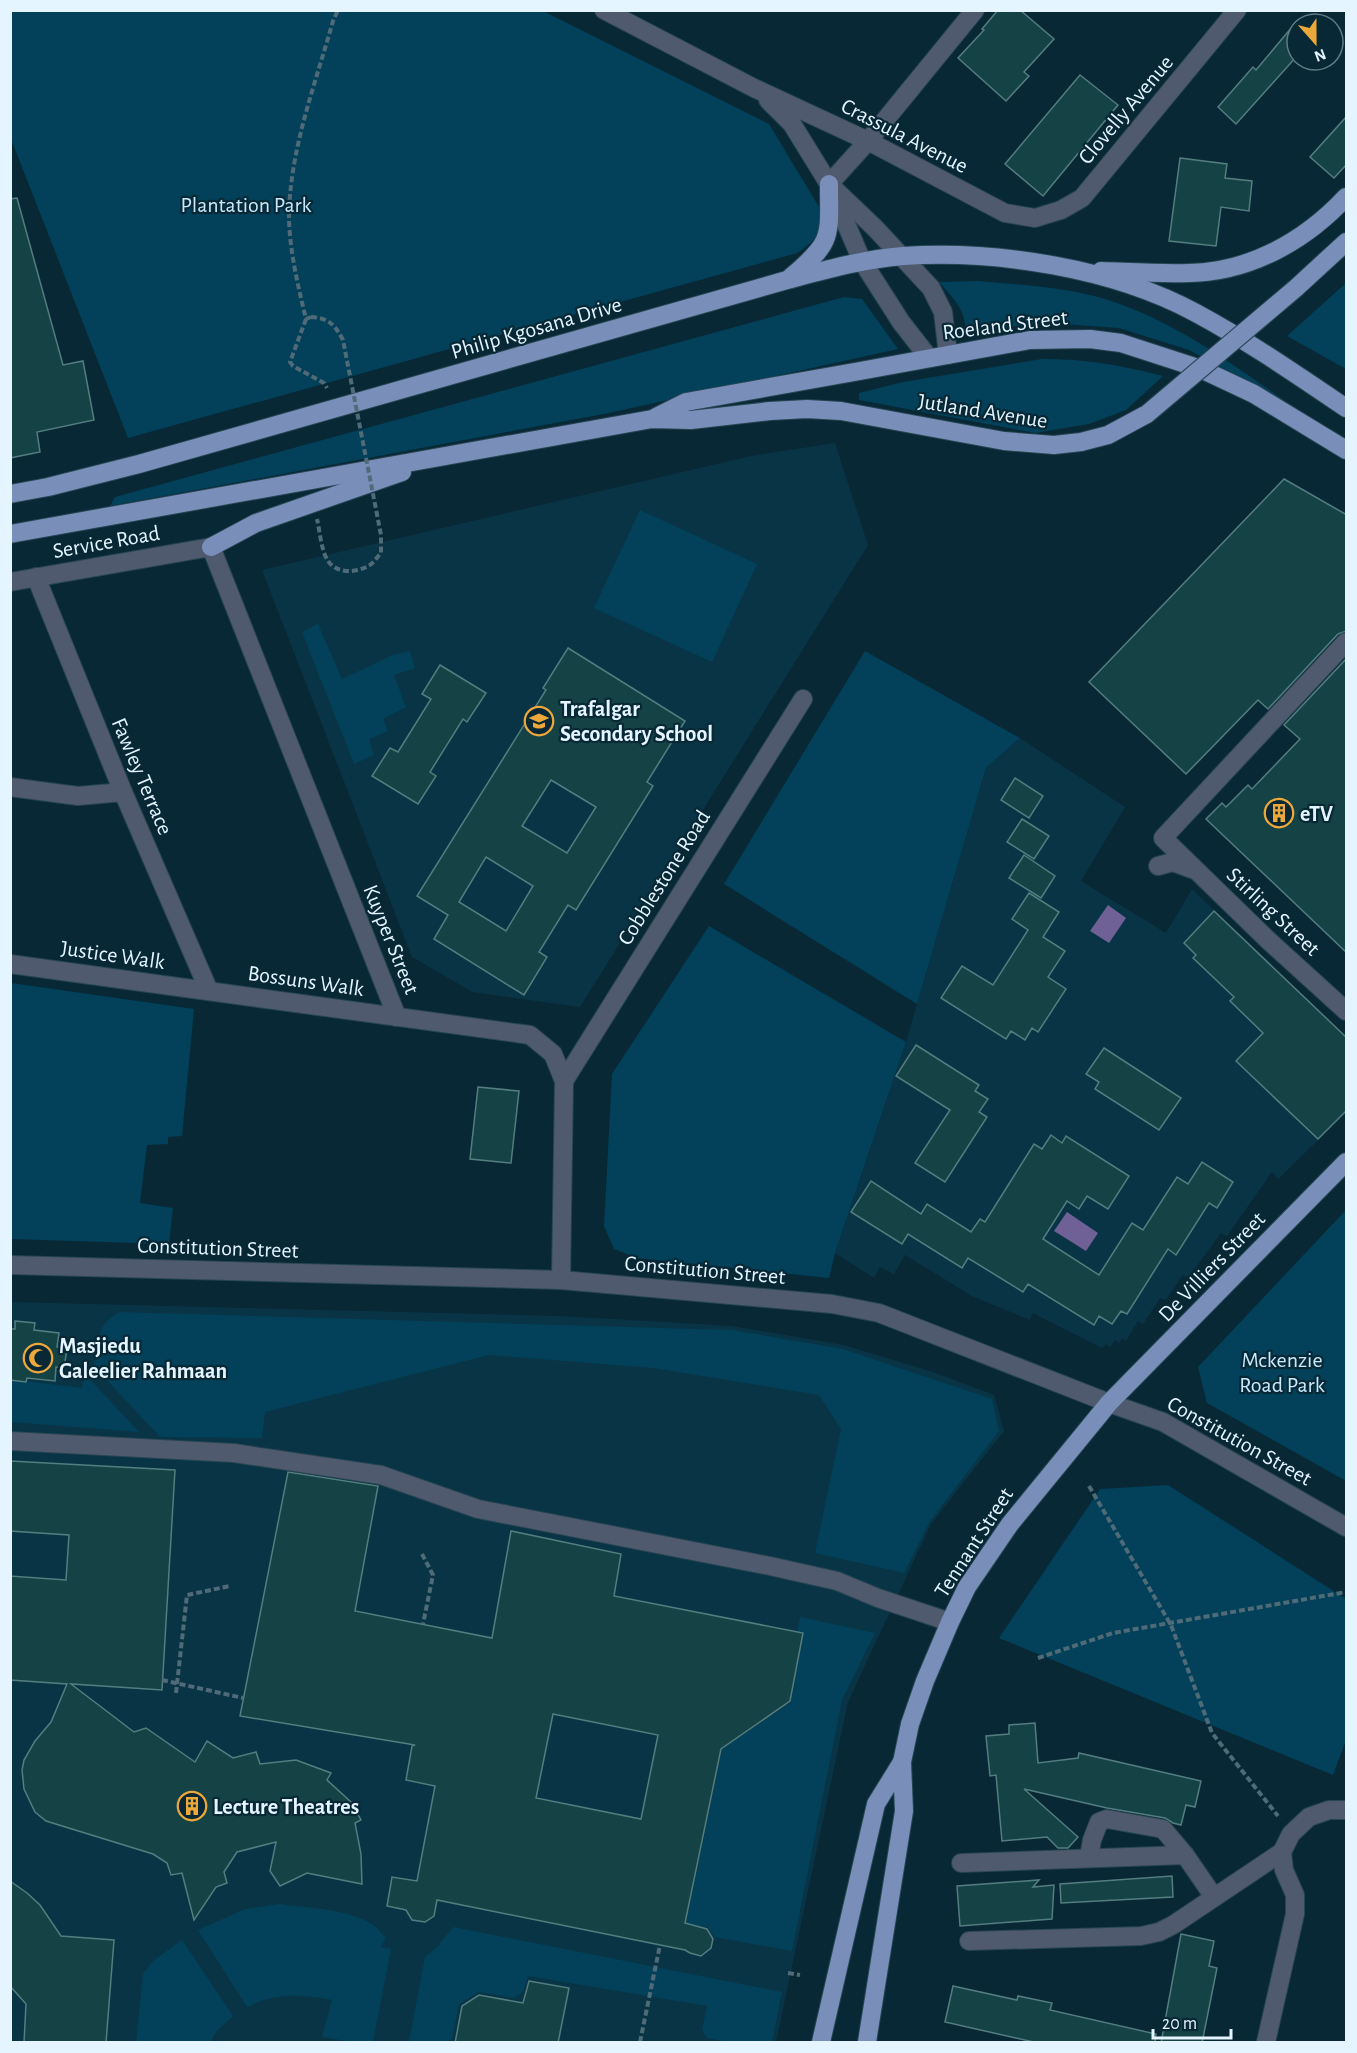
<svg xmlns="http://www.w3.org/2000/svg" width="1357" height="2053" font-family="'Alegreya Sans',sans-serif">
<rect width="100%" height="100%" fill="#082836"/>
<g fill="#093446">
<path d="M835,443L868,545L580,1007L472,992L412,957L262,570L751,456Z"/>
<path d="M1020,738L1125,807L1081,881L1166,933L1192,889L1346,1038V1113L1278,1179L1272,1172L1227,1236L1221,1233L1188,1278L1183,1275L1166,1300L1160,1298L1143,1324L1138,1321L1126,1341L1122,1338L1119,1343L1115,1340L1110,1347L1106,1344L1102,1348L1033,1313L1030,1320L972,1296L905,1255L894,1274L880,1267L874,1278L835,1253L906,1042L986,768Z"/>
<path d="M11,1302L560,1316L732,1326L844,1345L933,1372L994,1395L1004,1431L931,1524L848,1702L776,2042H11Z"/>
</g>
<g fill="#024159">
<path d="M11,11H543L769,124L819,207C823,233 817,240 797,253L128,438L11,139Z"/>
<path d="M978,281C1020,285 1064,287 1105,299C1177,321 1237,368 1298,410L1189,350L1119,328L1048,323L966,332C965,309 954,299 939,282Z"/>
<path d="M1346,283V369L1287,336Z"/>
<path d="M844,297L862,299L898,349L609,413L110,506L115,497Z"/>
<path d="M1042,359C1087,359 1119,365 1163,376L1126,410L1089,424L1035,433L859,400V393L903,382Z"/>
<path d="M640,510L757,564L712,662L594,608Z"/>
<path d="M318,624L342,679L393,655L410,651L415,668L394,675L406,707L383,719L388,731L369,739L374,755L354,764L302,632Z"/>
<path d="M865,651L1020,738L986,768L917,1004L724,884Z"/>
<path d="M709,926L906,1042L835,1253L829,1278L637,1258L614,1249L604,1226L612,1074Z"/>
<path d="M11,983L194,1009L182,1136L168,1137V1144L147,1145L140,1203L173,1208L169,1244L11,1239Z"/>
<path d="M1346,1210V1481L1207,1403L1198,1367Z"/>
<path d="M120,1312L731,1330L843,1349L992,1399L999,1431L930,1521L904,1573L815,1553L841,1429L819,1395L653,1368L489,1355L265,1412L262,1438L160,1437L101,1374L93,1370C98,1346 95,1323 120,1312Z"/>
<path d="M85,1374L139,1432L11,1422L10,1379L82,1388Z"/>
<path d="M1168,1485L1346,1599V1740L1333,1775L999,1638L1100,1489Z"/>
<path d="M800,1617L875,1633L842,1700L792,1951L714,1937L708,1927L686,1924L722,1749L791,1702L803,1633L797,1632Z"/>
<path d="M280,1904C307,1908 350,1909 373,1925C378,1928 382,1934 386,1938L381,1947L391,1949L373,2042H353L322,2037L332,2000C301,1994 275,1993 247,2007L198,1930L245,1909Z"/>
<path d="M453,1927L782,1992L772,2042H729L707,2038L702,2030L707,2006L528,1976L523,1992L514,1998L479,1992L459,2004L452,2039L446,2042H409L425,1957L437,1947Z"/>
<path d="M182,1940L233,2016L218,2030L210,2042H136L143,1974L153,1961Z"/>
</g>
<g fill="#6f6196">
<path d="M1108,905L1126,918L1109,943L1090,931Z"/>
<path d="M1067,1212L1098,1233L1086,1251L1054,1231Z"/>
</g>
<g fill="#154345" stroke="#547d7f" stroke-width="1.5" fill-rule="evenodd">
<path d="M998,10H1020L1054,39L1024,72L1029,76L1006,101L958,58L984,30L982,29Z"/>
<path d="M1297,21V56L1236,124L1218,107L1253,67L1256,70Z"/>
<path d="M1080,75L1118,105L1043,196L1005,164Z"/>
<path d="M1347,116V164L1334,178L1310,157Z"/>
<path d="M1180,158L1227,164L1225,178L1252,181L1249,211L1221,207L1216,246L1169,241Z"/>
<path d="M17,198L63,365L83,361L94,420L37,432L40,452L10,458V199Z"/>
<path d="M1284,479L1347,515V631L1338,634L1268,709L1258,700L1186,774L1089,682Z"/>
<path d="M568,648L685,721L647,782L653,786L576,910L568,905L539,952L547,957L524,995L434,939L448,915L417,896L546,690L543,688ZM551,780L596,807L567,853L522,826ZM486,857L533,886L506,931L459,902Z"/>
<path d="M1347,658V953L1206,819L1222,803L1226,807L1248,785L1252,789L1300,739L1284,725Z"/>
<path d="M440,665L486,693L467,722L463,719L430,772L436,776L418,804L372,776L390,748L398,752L431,699L422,694Z"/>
<path d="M1015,778L1043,796L1029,818L1001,800Z"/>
<path d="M1022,819L1049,836L1034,859L1007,842Z"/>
<path d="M1024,855L1055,876L1041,898L1009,878Z"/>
<path d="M1029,893L1059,912L1043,937L1065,951L1048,977L1066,989L1038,1032L1032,1028L1025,1040L1011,1031L1006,1039L941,998L962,966L993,985L1028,930L1012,919Z"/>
<path d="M1214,911L1347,1038V1110L1318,1139L1236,1061L1263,1033L1230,1001L1234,997L1193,958L1196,955L1184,943Z"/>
<path d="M916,1045L979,1085L975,1091L988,1099L979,1112L987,1117L945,1182L915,1163L950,1110L896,1076Z"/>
<path d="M1104,1048L1181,1098L1159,1130L1095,1089L1099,1082L1086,1074Z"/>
<path d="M478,1087L519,1091L511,1163L470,1159Z"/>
<path d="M1051,1135L1062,1143L1066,1136L1129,1176L1108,1209L1087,1196L1079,1209L1067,1201L1043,1239L1099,1275L1132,1223L1143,1230L1177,1177L1188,1184L1202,1162L1233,1182L1217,1208L1209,1203L1176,1255L1168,1249L1127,1314L1121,1311L1112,1324L1099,1316L1094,1325L1028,1284L1023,1292L968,1258L962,1268L908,1234L902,1244L851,1212L871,1181L921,1214L927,1204L971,1232L980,1219L985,1222L1034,1144L1042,1149Z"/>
<path d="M15,1321L35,1323L34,1330L59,1333L57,1347L67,1349L64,1368L56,1367L55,1381L27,1378L26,1382L10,1380V1329H15Z"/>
<path d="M10,1461L175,1470L162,1690L71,1684L134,1732L146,1728L195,1762L207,1741L233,1758L256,1752L260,1764L296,1760L331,1773L327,1780L351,1802L361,1820L355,1823L361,1854L362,1884L307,1873L280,1886L270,1871L276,1842L237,1852L224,1872L227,1883L216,1887L194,1920L182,1873L171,1875L167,1863L153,1854L46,1821L35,1812L24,1789L22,1770L24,1760L35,1741L51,1722L67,1684L10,1680V1576L66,1580L69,1535L10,1531Z"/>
<path d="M288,1472L378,1486L355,1611L492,1638L511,1531L621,1554L614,1596L803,1633L790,1701L721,1749L685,1923L707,1929L713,1939L711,1948L701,1956L690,1953L685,1950L437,1900L434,1916L425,1922L412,1920L406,1910L387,1906L392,1877L417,1881L435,1786L406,1780L412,1746L415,1745L240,1716ZM553,1714L658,1735L641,1819L536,1798Z"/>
<path d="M1035,1723L1038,1763L1078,1758L1079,1753L1201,1781L1195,1807L1186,1805L1181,1825L1173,1823L1165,1818L1107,1808L1024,1789L1078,1837L1068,1848H1058L1047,1837L1002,1841L996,1775L990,1776L986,1736L1009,1734V1725Z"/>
<path d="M1172,1876L1173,1897L1061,1903L1060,1884Z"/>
<path d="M1039,1880L1033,1887L1054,1885L1052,1919L960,1926L957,1886Z"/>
<path d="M10,1881L27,1893L40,1905L61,1936L114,1940L106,2043H24L26,2004L10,1986Z"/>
<path d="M1181,1934L1214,1941L1209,1966L1217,1968L1202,2043H1161Z"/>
<path d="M529,1981L569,1988L558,2043H455L462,2006L479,1995L523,2003Z"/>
<path d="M953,1986L1017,2000L1018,1996L1052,2003L1050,2010L1156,2034L1155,2043H1038L945,2022Z"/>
</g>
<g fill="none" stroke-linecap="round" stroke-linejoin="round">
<g stroke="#274552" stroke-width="20">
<g id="minor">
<path d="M604,10L754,88L868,141L1005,213L1035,218L1061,210L1082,198L1237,10"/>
<path d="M768,100L792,124L829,184L862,261L901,322L929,358"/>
<path d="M829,184L868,141L975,10"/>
<path d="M832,187L875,228L931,288L943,312L948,355"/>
<path d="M36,577L123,792L209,991"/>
<path d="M10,582L211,547L397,1017"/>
<path d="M1346,642L1163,838L1269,941L1346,1011"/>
<path d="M10,787L78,796L123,792"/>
<path d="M1158,866L1173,862L1192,869"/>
<path d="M10,964L530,1035L553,1054L564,1081L561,1280"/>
<path d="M564,1081L803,699"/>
<path d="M10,1265L561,1280L832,1304L879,1313L1109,1403L1163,1422L1346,1527"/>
<path d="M10,1441L234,1453L381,1475L478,1509L770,1566L837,1581L878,1598L950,1622"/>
<path d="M1089,1857L1092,1840L1099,1822L1107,1819L1163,1829L1185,1855"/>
<path d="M961,1863L1185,1855L1214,1897"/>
<path d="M969,1941L1141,1936L1159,1932L1173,1925L1282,1852"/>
<path d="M1266,2042L1295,1914V1895L1284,1870L1282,1852L1291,1834L1309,1817L1329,1810H1346"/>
</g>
</g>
<g stroke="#274552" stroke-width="20">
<g id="major">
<path d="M1101,271C1130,272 1159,274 1189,273C1250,272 1305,241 1346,197"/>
<path d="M791,277C834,241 829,237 829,184"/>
<path d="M1296,288L1346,242"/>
<path d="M656,417L686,402L860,371L1030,340L1090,339L1121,343L1201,369L1254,394L1346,450"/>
<path d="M10,494L48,487L139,464L787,280C825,270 864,259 903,256C997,250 1113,268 1196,313C1248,341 1297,375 1346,408"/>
<path d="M10,534L652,419L691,420L770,411L807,409L841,411L1004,441L1054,445L1081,442L1108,435L1147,414"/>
<path d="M211,547L256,523L402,472"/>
<path d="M821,2042L876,1804L902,1762"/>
<path d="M867,2042L904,1811L902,1762L910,1724L925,1681L950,1622L967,1587L1010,1524L1109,1403L1346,1162"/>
</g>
</g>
<g stroke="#506b78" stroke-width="4" stroke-dasharray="6 3" stroke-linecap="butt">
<path d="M311,317L306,319C298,286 290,253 289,219C289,152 315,85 333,21L338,10"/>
<path d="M306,319L290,362L293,366L324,383L327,388"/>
<path d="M1089,1486L1171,1625L1212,1733L1278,1816"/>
<path d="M422,1554L433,1575L423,1624"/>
<path d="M1038,1658L1113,1633L1346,1592"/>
<path d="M176,1693L187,1595L230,1586"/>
<path d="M788,1973L800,1975"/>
<path d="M640,2042L660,1945"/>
</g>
<use href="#minor" stroke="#4f5a6f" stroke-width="18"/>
<use href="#major" stroke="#798fba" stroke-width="18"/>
<g stroke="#274552" stroke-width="20" stroke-linecap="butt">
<path id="major-bridge" d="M1147,414L1296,288"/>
</g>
<g stroke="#506b78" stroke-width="4" stroke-dasharray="6 3" stroke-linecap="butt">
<path d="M311,317C329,318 335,325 343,340L381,535V553C377,557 373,564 368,566C356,573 337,574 328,561C321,550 320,532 317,519"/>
<path d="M162,1680L243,1698"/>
</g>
<use href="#major-bridge" stroke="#798fba" stroke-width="18"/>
</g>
<defs>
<g id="school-ring" transform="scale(1.5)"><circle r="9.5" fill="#082836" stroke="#eda83b" stroke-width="1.5"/><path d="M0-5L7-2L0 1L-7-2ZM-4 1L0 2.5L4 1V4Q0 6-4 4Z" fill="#eda83b"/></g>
<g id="building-ring" transform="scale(1.5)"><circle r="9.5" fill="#082836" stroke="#eda83b" stroke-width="1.5"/><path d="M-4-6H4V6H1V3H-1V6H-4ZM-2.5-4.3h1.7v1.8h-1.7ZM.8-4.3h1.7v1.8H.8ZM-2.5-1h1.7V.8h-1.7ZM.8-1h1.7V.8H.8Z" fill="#eda83b"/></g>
<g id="mosque-ring" transform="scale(1.5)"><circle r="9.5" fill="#082836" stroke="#eda83b" stroke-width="1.5"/><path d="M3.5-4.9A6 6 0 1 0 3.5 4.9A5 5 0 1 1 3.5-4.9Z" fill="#eda83b"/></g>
</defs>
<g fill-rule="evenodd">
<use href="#school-ring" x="539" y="721"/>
<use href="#building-ring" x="1279" y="813"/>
<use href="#mosque-ring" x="38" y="1358"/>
<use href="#building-ring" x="192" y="1806"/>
</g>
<g text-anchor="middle" stroke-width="4.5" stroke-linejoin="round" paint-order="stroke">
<g font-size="22" fill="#e4f5ff" stroke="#082836">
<text transform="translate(1125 109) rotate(-50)" y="8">Clovelly Avenue</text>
<text transform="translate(905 135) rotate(27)" y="8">Crassula Avenue</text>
<text transform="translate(1005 324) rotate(-7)" y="8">Roeland Street</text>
<text transform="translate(536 327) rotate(-16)" y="8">Philip Kgosana Drive</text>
<text transform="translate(983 410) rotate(9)" y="8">Jutland Avenue</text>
<text transform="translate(106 541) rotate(-10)" y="8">Service Road</text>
<text transform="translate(143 776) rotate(67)" y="8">Fawley Terrace</text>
<text transform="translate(663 877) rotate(-58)" y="8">Cobblestone Road</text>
<text transform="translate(1274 911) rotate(43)" y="8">Stirling Street</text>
<text transform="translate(392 939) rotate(68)" y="8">Kuyper Street</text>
<text transform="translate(113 954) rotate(8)" y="8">Justice Walk</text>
<text transform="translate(306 980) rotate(8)" y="8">Bossuns Walk</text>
<text transform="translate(218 1247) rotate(2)" y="8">Constitution Street</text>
<text transform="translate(1211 1266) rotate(-46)" y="8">De Villiers Street</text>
<text transform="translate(705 1269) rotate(5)" y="8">Constitution Street</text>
<text transform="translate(1240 1440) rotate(29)" y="8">Constitution Street</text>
<text transform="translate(973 1542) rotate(-57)" y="8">Tennant Street</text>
</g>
<g font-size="22" fill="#c6e9fc" stroke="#082836">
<text x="246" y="212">Plantation Park</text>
<text x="1282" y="1367">Mckenzie<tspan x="1282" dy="25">Road Park</tspan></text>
</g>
<g font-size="22" font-weight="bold" fill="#e4f5ff" stroke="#082836" text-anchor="start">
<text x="560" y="716">Trafalgar<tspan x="560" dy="25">Secondary School</tspan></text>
<text x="1300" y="821">eTV</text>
<text x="59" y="1353">Masjiedu<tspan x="59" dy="25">Galeelier Rahmaan</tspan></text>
<text x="213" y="1814">Lecture Theatres</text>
</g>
</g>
<rect width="1357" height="2053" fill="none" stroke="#e4f5ff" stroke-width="24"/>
<g transform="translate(1315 42) rotate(159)"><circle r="28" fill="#082836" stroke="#607a86" stroke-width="1.5"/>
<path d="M0-4.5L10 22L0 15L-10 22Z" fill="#eda83b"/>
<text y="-9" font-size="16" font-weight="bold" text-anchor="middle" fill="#e4f5ff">N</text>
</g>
<path d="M1153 2029v9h78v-9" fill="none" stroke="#e4f5ff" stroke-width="3"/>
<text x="1162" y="2029" font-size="18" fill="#e4f5ff" stroke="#082836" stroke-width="4.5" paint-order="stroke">20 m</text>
</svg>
